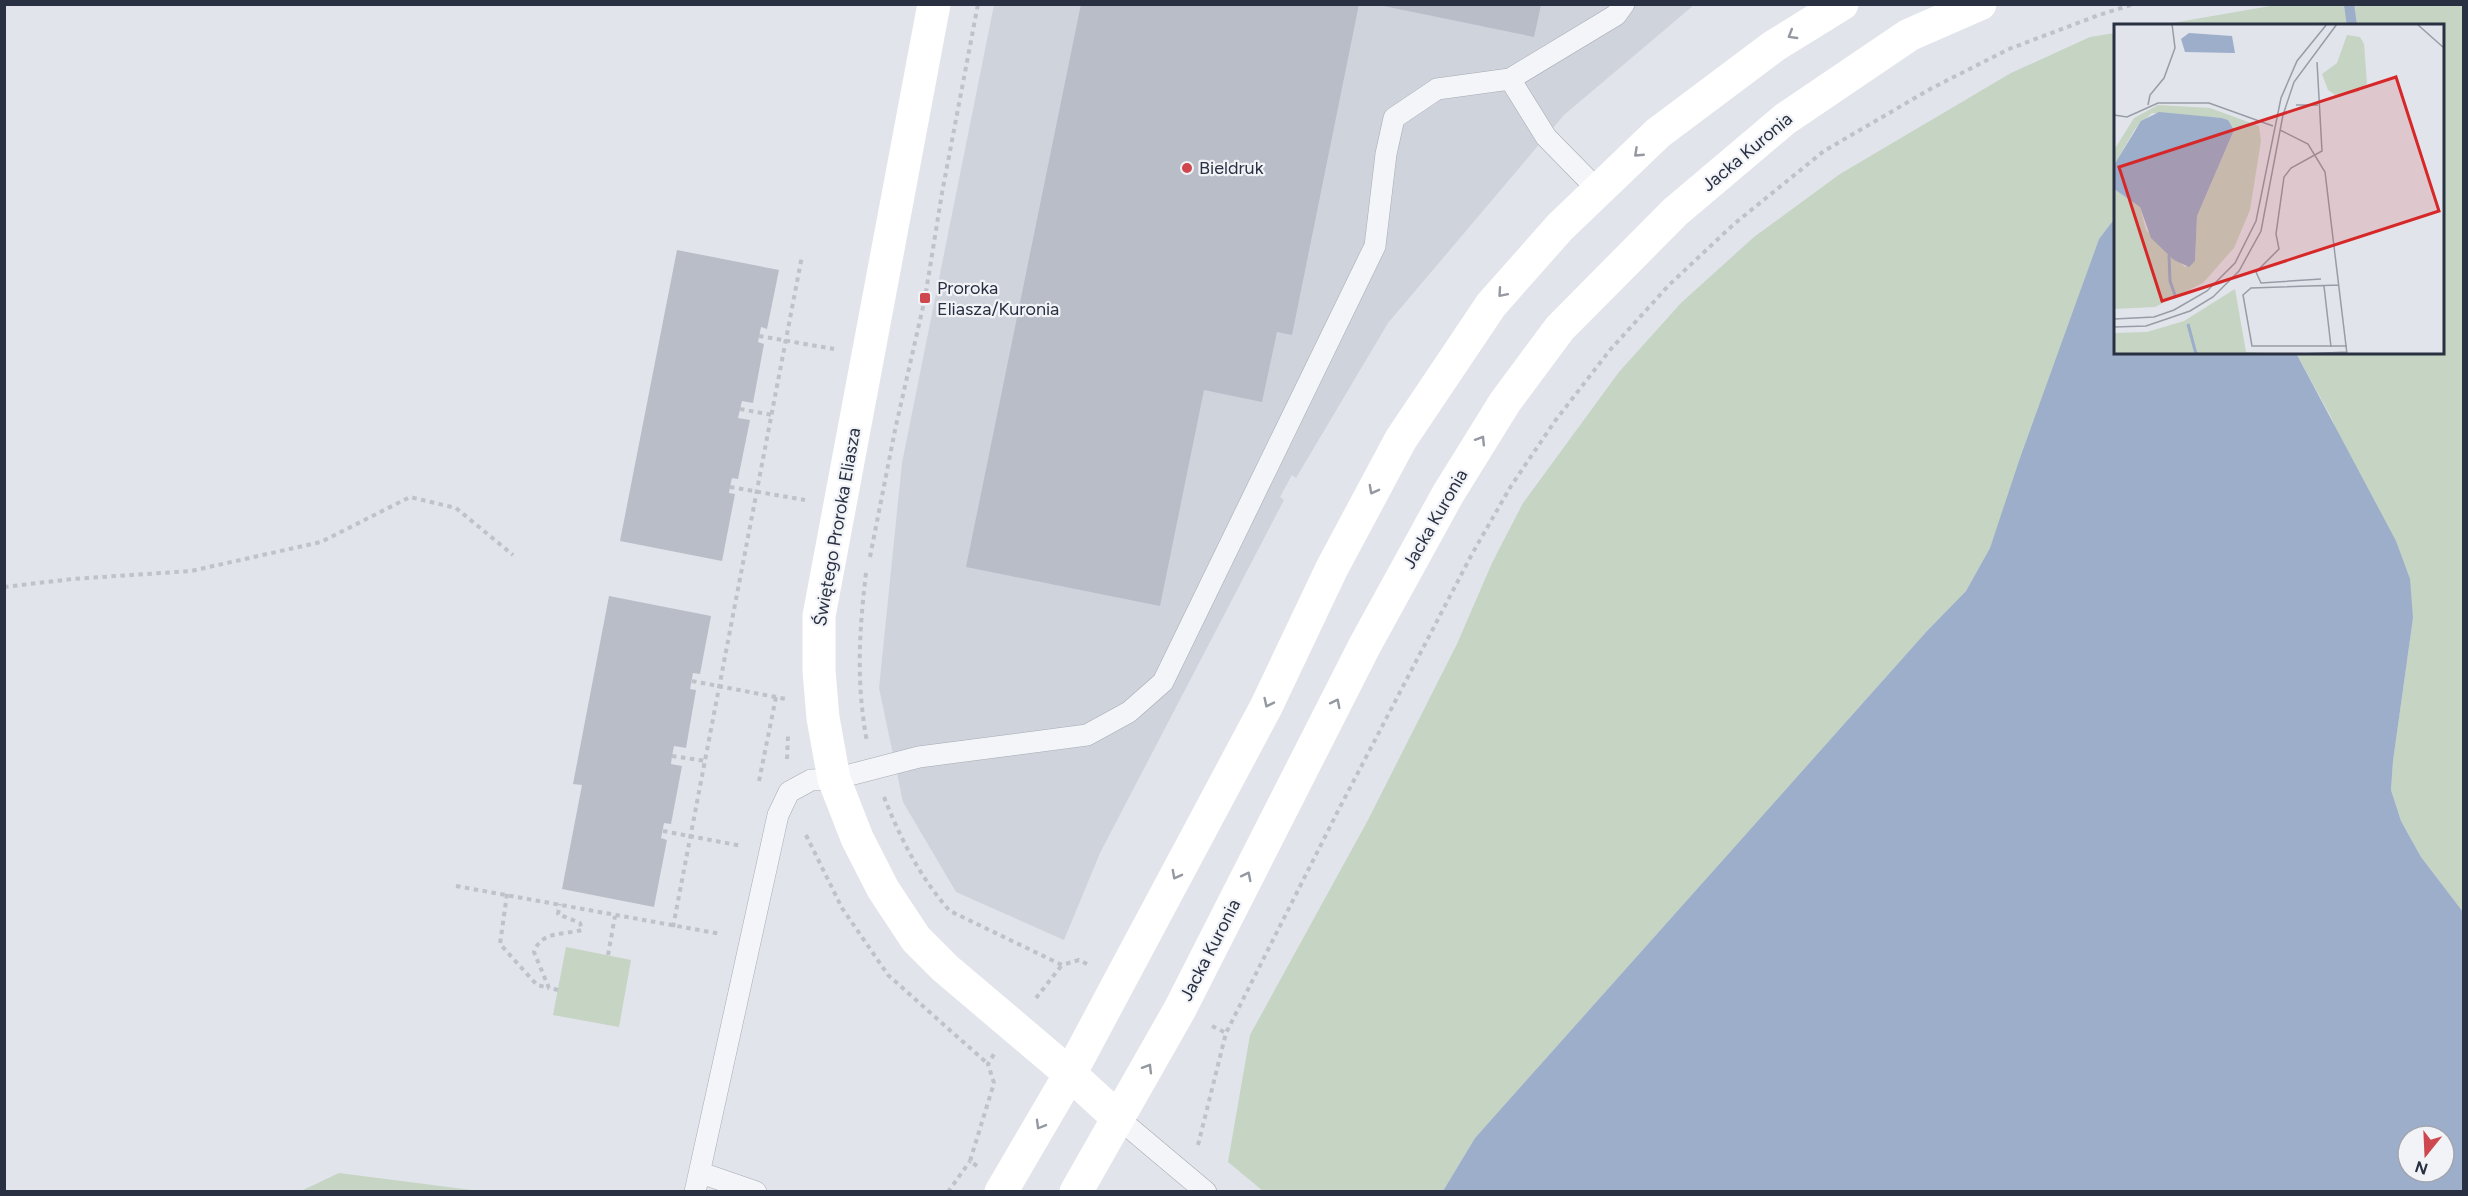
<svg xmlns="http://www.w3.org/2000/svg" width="2468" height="1196" font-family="Figtree,sans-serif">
<rect width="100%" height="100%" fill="#e1e4ea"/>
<path fill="#cfd3dc" d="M994,5H1694L1564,115L1388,323L1296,478L1292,475L1280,497L1284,500L1100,853L1064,940L956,892L903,802L879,688L902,463Z"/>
<g fill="#c5d4c3">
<path d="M2276,5H2463V912L2421,857L2401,821L2391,790L2393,761L2413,618L2331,417L2296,353L2442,352V26H2155Z"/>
<path d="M2115,33V218L2099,239L1990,548L1966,591L1927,631L1475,1138L1443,1191H1263L1228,1162L1250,1035L1368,820L1457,644L1492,563L1523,503L1619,372L1681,303L1754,237L1840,174L2011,73L2090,37Z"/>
<path d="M566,947L631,960L619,1027L553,1015Z"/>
<path d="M339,1173L479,1191H301Z"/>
</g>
<path fill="#9caeca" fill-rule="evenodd" d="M2115,218L2116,352L2296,353L2396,541L2410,579L2413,618L2393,761L2391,790L2401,821L2421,857L2463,912V1191H1443L1475,1138L1927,631L1966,591L1990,548L2020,458L2099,239ZM2408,1136H2444V1172H2408Z"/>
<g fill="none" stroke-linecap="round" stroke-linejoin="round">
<path stroke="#9caeca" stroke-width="10" d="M2349,4L2352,26"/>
</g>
<g fill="#b9bdc7">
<path d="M1081,4H1359L1292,335L1277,332L1262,402L1204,390L1160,606L966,567Z"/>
<path d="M1379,5H1541L1534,37Z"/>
<path d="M677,250L779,270L767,329L761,327L758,342L764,344L753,403L742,401L738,418L750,420L738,479L732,478L730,487L729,493L735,494L722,561L620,541Z"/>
<path d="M609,596L711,616L700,674L693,673L690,689L696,690L686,748L674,746L672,756L671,764L682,766L671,824L664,823L661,838L667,840L654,907L562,889L582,785L573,784Z"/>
</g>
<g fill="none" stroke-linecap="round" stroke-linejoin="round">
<g stroke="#a6aab4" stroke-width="22">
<g id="lane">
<path d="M1510,79L1546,137L1598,190"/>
<path d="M1118,1118L1206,1192"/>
<path d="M701,1173L756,1192"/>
<path d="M695,1192L778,815L789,792L811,780L834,779L919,757L1087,735L1129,712L1163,682L1375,246L1386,154L1394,118L1437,89L1510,79L1616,15L1624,4"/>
</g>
</g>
<g stroke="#bfc2c9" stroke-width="4" stroke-dasharray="4.5 4.5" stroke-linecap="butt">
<path d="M759,336L834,349"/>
<path d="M740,409L772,415"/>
<path d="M730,487L805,500"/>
<path d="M870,557L895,430L925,298L942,193L978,4"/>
<path d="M866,573C859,633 856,682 867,742"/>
<path d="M4,587L72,579L191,571L321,542L410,497L456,508L513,555"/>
<path d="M692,681L786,699"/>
<path d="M672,756L706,761"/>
<path d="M787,759L788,736"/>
<path d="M759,781L776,697"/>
<path d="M884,797C900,838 921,879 950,911L1062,965L1079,960L1087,964"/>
<path d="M663,831L742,846"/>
<path d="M806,835L842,908L888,975L988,1064"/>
<path d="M456,886L721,934"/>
<path d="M507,894L500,944L537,985L549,988"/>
<path d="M673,927L802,256"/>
<path d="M608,955L615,916"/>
<path d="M558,990L549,988L534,952C541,931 563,935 582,930L580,923L558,914L560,904"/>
<path d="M1036,998L1062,965"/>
<path d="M1212,1026L1226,1033"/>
<path d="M1198,1145L1226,1033L1339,809L1472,554L1511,486L1555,421L1610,350L1669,285L1734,224L1824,151L1932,88L2009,49L2099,15L2134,4"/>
<path d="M977,1166L970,1161L994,1083L988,1064L994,1054"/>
<path d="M948,1192L970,1161"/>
</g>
<use href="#lane" stroke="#f4f5f8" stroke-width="21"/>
<g stroke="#fff" stroke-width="33">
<path d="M934,4L819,616V671L823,718L834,779L857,838L883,889L916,939L945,968L1070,1074L1118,1118"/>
<path d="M1001,1192L1070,1074L1266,707L1332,568L1401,439L1491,305L1560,227L1658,133L1774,46L1842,4"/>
<path d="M1076,1192L1180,1009L1365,645L1448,494L1505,402L1560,328L1675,212L1785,119L1909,35L1980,4"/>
</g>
</g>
<defs><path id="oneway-chevron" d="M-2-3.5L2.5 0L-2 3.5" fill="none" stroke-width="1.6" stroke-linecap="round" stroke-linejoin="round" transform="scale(1.5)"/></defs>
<g stroke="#9498a0">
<use href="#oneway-chevron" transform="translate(1792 35) rotate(149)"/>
<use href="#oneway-chevron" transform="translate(1638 153) rotate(137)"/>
<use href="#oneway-chevron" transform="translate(1502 293) rotate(131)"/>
<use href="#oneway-chevron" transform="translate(1481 440) rotate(-58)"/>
<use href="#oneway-chevron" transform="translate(1373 490) rotate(118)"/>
<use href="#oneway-chevron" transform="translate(1268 703) rotate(116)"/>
<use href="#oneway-chevron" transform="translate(1336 703) rotate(-63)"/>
<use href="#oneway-chevron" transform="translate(1176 875) rotate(118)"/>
<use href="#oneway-chevron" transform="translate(1247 876) rotate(-63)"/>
<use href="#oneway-chevron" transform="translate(1148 1068) rotate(-59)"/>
<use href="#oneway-chevron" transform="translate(1040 1125) rotate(120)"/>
</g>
<g fill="#cf474e" stroke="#f1f3f7" stroke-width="2">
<circle cx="1187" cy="168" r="6"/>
<rect x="919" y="292" width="12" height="12" rx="3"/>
</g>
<g text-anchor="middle" stroke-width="4.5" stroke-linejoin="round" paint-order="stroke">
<g font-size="18" fill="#293042" stroke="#f1f3f7">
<text transform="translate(1747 152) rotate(-40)" y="6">Jacka Kuronia</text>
<text transform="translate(1435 519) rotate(-60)" y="6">Jacka Kuronia</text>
<text transform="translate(837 527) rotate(-80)" y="6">Świętego Proroka Eliasza</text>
<text transform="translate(1210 950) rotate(-63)" y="6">Jacka Kuronia</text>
</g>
<g font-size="18" fill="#293042" stroke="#f1f3f7" text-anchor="start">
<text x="1199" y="174">Bieldruk</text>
<text x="937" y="294">Proroka<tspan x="937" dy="21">Eliasza/Kuronia</tspan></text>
</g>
</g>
<g transform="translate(2114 24)">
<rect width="330" height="330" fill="#e1e4ea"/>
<path d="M233,11L246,13L250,20L253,60L244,68L221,71L214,66L208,50L223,39ZM44,81L96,84L145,102L147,117L136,186L120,224L89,259L41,283L0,285V165L26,183L32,206L71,243L81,237L83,192L120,106L114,96L108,94L38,89L21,105L0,141V126L20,94ZM121,265L132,328L170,330H0V309L33,308L70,297Z" fill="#c5d4c3"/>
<path d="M75,9L118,12L121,29L71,28L67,15ZM45,88L108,94L114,96L120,106L83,192L81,237L75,243L60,236L37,214L26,183L0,165V141L27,97Z" fill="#9caeca"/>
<path fill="none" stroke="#9caeca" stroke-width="3" d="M55,231L56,257L62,274M74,300L82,330"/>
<path fill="none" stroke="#979ca7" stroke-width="1.5" d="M303,0L330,24M203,38L208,127L177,144L170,153L162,210L165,225L142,248L147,259L207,255M34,81L36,71L50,54L61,24L58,0M182,81H204M0,91L13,93L44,79H95L159,102M166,106L194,120L211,148L233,330M225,261L137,264L129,271L138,322H233M210,262L217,323M0,295L40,293L60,286L93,267L121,239L142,197L167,74L183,37L213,0M0,303L32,302L76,287L99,273L125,247L147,207L169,91L180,58L223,0M188,330L233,328"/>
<path fill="#d62828" fill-opacity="0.15" stroke="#d62828" stroke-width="3" d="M282,53L325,187L48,277L5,143Z"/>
<rect width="330" height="330" fill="none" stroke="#293042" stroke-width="3"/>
</g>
<rect width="2468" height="1196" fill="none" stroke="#293042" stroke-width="12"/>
<g transform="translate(2426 1154) rotate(198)"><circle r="28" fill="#f1f3f7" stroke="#a1a5af" stroke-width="1.5"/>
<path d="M0-4.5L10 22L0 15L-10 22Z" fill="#cf474e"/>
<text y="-9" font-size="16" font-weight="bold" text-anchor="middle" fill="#293042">N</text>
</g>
</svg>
